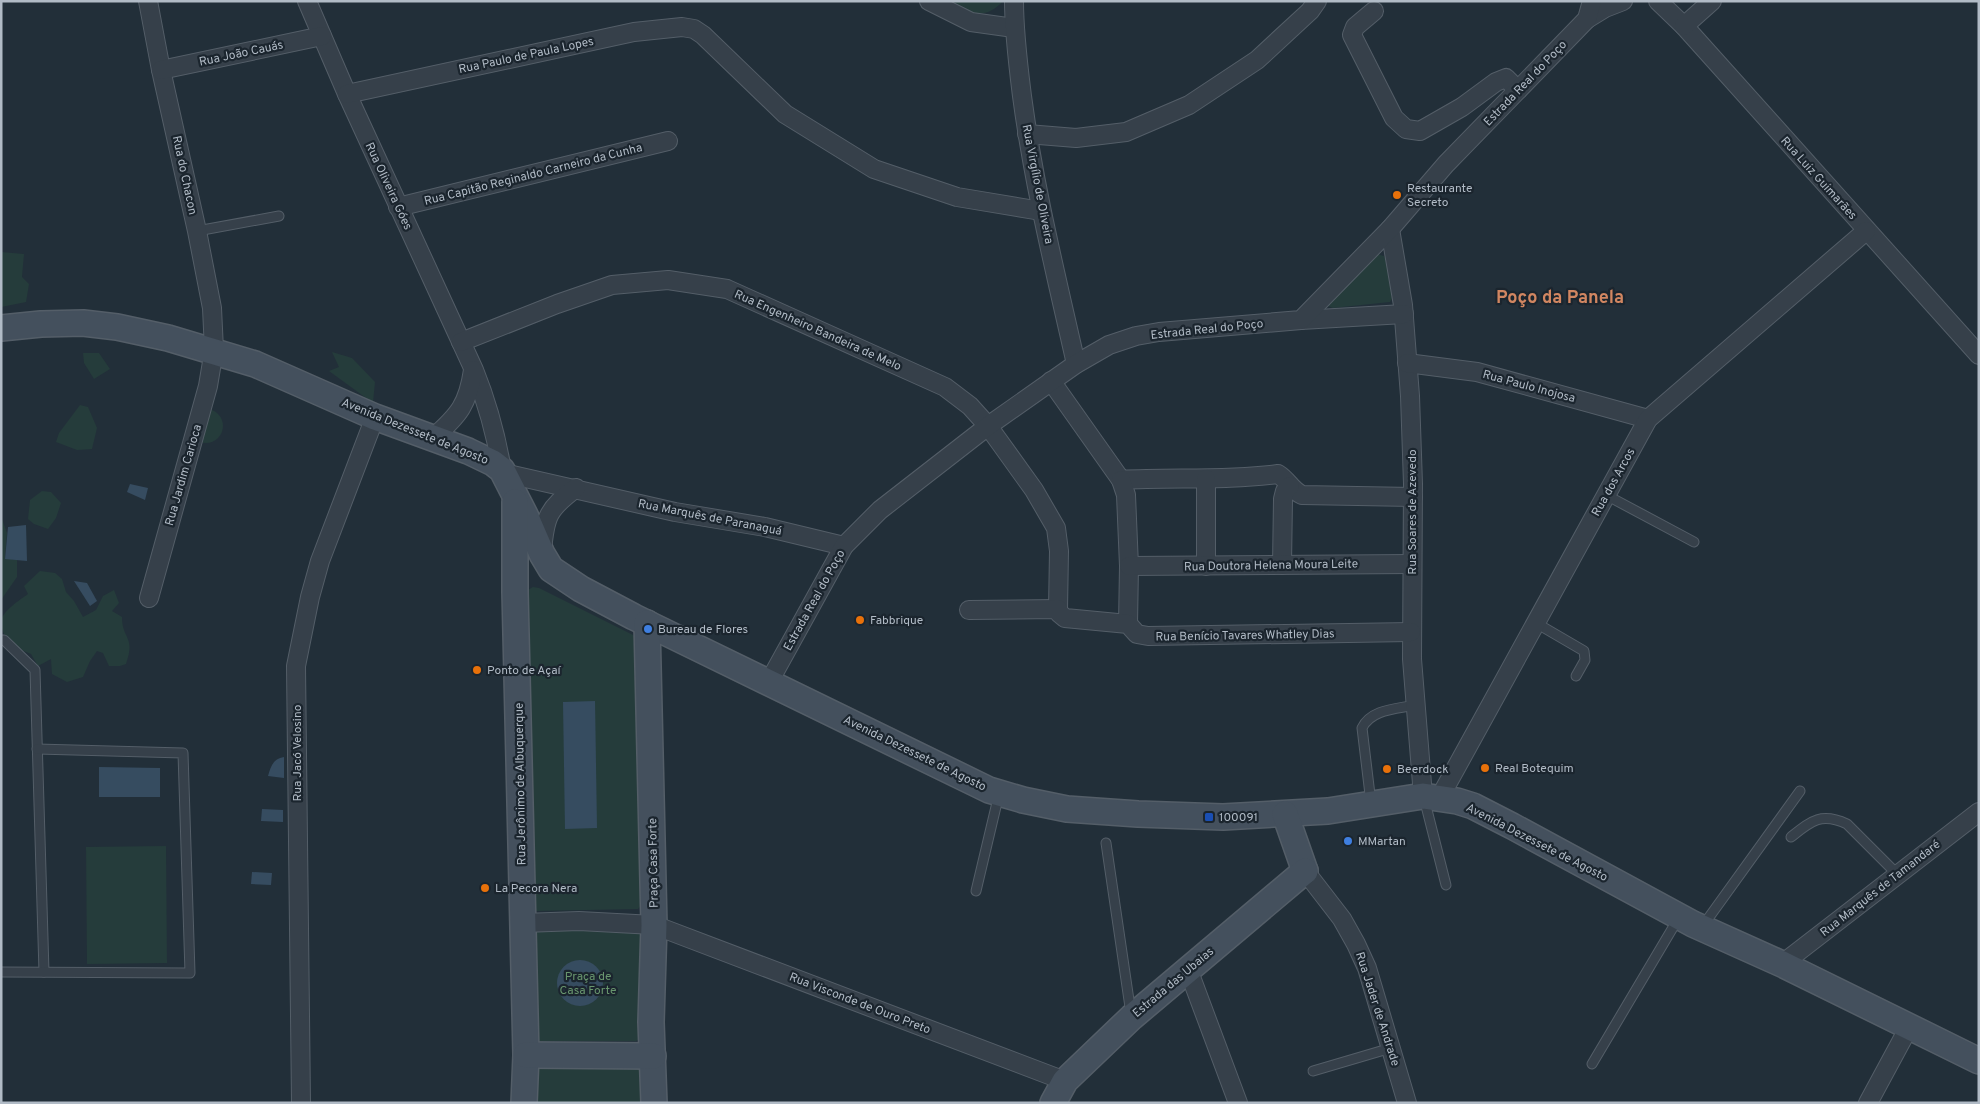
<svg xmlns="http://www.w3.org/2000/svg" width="1980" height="1104" font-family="Overpass,sans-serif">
<rect width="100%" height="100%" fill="#222f39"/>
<g fill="#253c3b">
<path d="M945,1H1003C983,23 968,11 945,1Z"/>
<path d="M1,252L24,254L22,277L29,284L26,302L1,307Z"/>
<path d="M1377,254L1384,256L1386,260L1393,297L1390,302L1333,308L1328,306L1327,304Z"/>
<path d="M332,352L352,358L375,382L373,403L329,371L339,367Z"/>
<path d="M83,353H99L110,369L94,379L84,363Z"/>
<path d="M80,405L88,407L97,428L92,449L77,450L56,442L59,433Z"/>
<circle cx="206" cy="426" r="17"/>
<path d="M42,491L51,492L61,503L56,518L48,529L34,524L28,519L30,500Z"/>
<path d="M2,519L7,533L5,558L17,560V577L1,600Z"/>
<path d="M40,571L55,573L62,579L66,592L74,601L83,617L96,610L103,596L114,590L119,603L112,611L122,617C122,640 136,636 126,664L120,666H109L103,653L97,651L90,661L83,677L67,682L52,674L51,659L38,666L31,654L9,645C6,638 1,629 1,622C2,611 20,600 28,594L24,586Z"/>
<path d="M533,587L539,588L637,637L642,904L638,909L536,911L533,909L526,591Z"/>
<path d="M166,846L167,963L87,964L86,847Z"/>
<path d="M637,927L642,934L640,1039L636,1041H540L536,1039L534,930Z"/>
<path d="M640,1059L643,1103H536V1061Z"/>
</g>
<g fill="#364c60">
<path d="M130,484L148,488L145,500L127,492Z"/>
<path d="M26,525L27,561L5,559L8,527Z"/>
<path d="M74,581L87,583L97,601L90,606Z"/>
<path d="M595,701L597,828L565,829L563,702Z"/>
<path d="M284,757V778L268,776C271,766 273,759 284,757Z"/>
<path d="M99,767L160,768V797H99Z"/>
<path d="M262,809L283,810V822L261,821Z"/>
<path d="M252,872L272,873L271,885L251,884Z"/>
<circle cx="580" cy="983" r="23"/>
</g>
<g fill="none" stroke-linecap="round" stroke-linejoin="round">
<g stroke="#545e68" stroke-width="11">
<g id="lane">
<path d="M197,231L279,216"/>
<path d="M1606,495L1694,542"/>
<path d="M1536,623L1584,651L1585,660L1576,676"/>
<path d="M1,640H4L35,670L44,972"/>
<path d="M1424,798L1446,885"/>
<path d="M1371,803L1362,728C1371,709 1397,709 1415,705"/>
<path d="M1791,837C1811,821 1821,812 1847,824L1898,875"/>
<path d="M1106,843L1131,1014"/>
<path d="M976,891L999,794"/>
<path d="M1702,927L1800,791"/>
<path d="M1,972L190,973L183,753L37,749"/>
<path d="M1592,1064L1678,919"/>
<path d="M1313,1071L1391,1048"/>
</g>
</g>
<g stroke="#545e68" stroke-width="20">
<g id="street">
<path d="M148,1L161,70L197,231L212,308L214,350L208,386L149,598"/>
<path d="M307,1L347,94L474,370C487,402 496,435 502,470"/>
<path d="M929,1L971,22L1014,28"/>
<path d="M1014,1C1014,33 1018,64 1022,96C1034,187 1056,275 1076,364"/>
<path d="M1658,1L1684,26L1979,355"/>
<path d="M1374,11L1355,27L1352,35L1394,118L1406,129L1420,131L1462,107L1496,82L1506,78L1518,90"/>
<path d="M1587,19L1605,8L1623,1"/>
<path d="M1684,26L1712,1"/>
<path d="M161,70L322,36"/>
<path d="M347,94L634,32L682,27L694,29L703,35L785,114L874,169L957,197L1041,211"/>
<path d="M1027,134L1076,138L1126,132L1189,105L1257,60L1310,11L1317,1"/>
<path d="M398,207L668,141"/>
<path d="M1390,229L1403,305L1410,396L1413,484L1412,659L1423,796"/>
<path d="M1301,320L1404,314"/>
<path d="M461,342L557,304L612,285L668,280L727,289L945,387L970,406L988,426L1034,490L1056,528L1059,551L1058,609"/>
<path d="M1407,363L1477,372L1648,419"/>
<path d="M1051,381L1121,480C1173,477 1226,481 1278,474C1288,480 1291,490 1302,495L1413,497"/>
<path d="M434,437C459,415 468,404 473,370"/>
<path d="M504,473L675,512L765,527L844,546"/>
<path d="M1206,479V566"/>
<path d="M1121,480L1126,495L1129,566L1128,624"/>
<path d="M542,551C545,516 548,509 576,488"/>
<path d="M1282,565L1283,499L1285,491L1290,486"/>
<path d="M1129,566L1412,564"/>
<path d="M969,610L1058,609L1059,613L1065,618L1128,624L1137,634L1148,636L1411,632"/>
<path d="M769,682L844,546L880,510L988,426L1076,364L1109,345L1136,336L1159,332L1301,320L1390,229L1446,164L1587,19L1592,1"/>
<path d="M1440,797L1648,419L1866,231"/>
<path d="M1305,871L1342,919L1356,944L1367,968L1407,1103"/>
<path d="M523,923L579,921L654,925L1065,1081"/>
<path d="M1782,964L1979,812"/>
<path d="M1188,969L1238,1103"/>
<path d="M301,1103L296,666L310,597L320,561L375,417"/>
<path d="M1868,1103L1909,1027"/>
</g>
</g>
<g stroke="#545e68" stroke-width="28">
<g id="secondary">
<path d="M1,328L41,324L83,323L117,327L168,338L255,364L375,417L468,451L493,463L502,470L526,517L542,554L551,569L581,589L634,617L989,790L1023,800L1067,809L1138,814L1223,817L1328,811L1423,796L1457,801L1473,806L1512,826L1693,924L1782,964L1979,1061"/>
<path d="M515,502V592L526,1055L524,1103"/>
<path d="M647,623L654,925L651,1022L654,1103"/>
<path d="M1285,814L1305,871"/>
<path d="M526,1055L653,1056"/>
<path d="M1053,1103L1065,1081L1132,1017L1305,871"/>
</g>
</g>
<use href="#lane" stroke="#36404a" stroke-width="9"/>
<use href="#street" stroke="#36404a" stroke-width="18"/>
<use href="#secondary" stroke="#44505d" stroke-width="25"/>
</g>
<g fill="#e8710a" stroke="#1b252e" stroke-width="2">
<circle cx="1397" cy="195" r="5"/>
<circle cx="860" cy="620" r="5"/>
<circle cx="477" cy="670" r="5"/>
<circle cx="1485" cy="768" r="5"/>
<circle cx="1387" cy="769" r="5"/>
<circle cx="485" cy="888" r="5"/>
</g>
<g fill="#3f7fe0" stroke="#1b252e" stroke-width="2">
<circle cx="648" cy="629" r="5"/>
<circle cx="1348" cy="841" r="5"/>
</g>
<rect fill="#1a4fb4" stroke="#1b252e" stroke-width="2" x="1204" y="812" width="10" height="10" rx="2.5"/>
<g text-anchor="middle" stroke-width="4.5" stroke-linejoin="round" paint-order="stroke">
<g font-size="12" fill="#b1bbc6" stroke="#1b252e">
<text transform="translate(241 53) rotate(-12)" y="4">Rua João Cauás</text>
<text transform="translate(526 55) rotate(-12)" y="4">Rua Paulo de Paula Lopes</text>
<text transform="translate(1525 83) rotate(-46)" y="4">Estrada Real do Poço</text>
<text transform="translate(533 174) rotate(-14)" y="4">Rua Capitão Reginaldo Carneiro da Cunha</text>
<text transform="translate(185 175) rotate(78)" y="4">Rua do Chacon</text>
<text transform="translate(1819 178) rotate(48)" y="4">Rua Luiz Guimarães</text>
<text transform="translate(1038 184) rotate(79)" y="4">Rua Virgílio de Oliveira</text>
<text transform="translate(389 186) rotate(65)" y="4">Rua Oliveira Góes</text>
<text transform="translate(1207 329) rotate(-6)" y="4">Estrada Real do Poço</text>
<text transform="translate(818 330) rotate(24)" y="4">Rua Engenheiro Bandeira de Melo</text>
<text transform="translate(1529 386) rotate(15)" y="4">Rua Paulo Inojosa</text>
<text transform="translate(415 431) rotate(22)" y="4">Avenida Dezessete de Agosto</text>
<text transform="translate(183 475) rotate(-74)" y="4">Rua Jardim Carioca</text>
<text transform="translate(1613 482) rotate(-61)" y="4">Rua dos Arcos</text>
<text transform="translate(1412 512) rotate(-90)" y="4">Rua Soares de Azevedo</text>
<text transform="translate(710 517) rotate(11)" y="4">Rua Marquês de Paranaguá</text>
<text transform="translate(1271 565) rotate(-1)" y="4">Rua Doutora Helena Moura Leite</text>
<text transform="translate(814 600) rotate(-61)" y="4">Estrada Real do Poço</text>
<text transform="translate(1245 635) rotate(-1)" y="4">Rua Benício Tavares Whatley Dias</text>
<text transform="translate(297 753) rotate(-90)" y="4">Rua Jacó Velosino</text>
<text transform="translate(915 753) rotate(26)" y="4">Avenida Dezessete de Agosto</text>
<text transform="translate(520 784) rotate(-91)" y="4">Rua Jerônimo de Albuquerque</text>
<text transform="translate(1537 842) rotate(27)" y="4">Avenida Dezessete de Agosto</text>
<text transform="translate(653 863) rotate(-91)" y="4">Praça Casa Forte</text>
<text transform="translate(1880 888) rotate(-38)" y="4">Rua Marquês de Tamandaré</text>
<text transform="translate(1173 982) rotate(-40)" y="4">Estrada das Ubaias</text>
<text transform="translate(860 1003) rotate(21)" y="4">Rua Visconde de Ouro Preto</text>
<text transform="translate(1378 1009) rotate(72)" y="4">Rua Jader de Andrade</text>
</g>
<g font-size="12" fill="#b1bbc6" stroke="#1b252e" text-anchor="start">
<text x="1407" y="192">Restaurante<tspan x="1407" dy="14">Secreto</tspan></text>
<text x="870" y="624">Fabbrique</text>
<text x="658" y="633">Bureau de Flores</text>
<text x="487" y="674">Ponto de Açaí</text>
<text x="1495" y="772">Real Botequim</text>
<text x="1397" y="773">Beerdock</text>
<text x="1219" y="821">100091</text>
<text x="1358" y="845">MMartan</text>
<text x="495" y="892">La Pecora Nera</text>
</g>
<g font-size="12" fill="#69966e" stroke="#1b252e">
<text x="588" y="980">Praça de<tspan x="588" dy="14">Casa Forte</tspan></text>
</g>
<g font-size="18" font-weight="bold" fill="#d18661" stroke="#1b252e">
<text x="1560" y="303">Poço da Panela</text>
</g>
</g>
<rect width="1980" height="1104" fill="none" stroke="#b1bbc6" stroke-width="5"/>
</svg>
